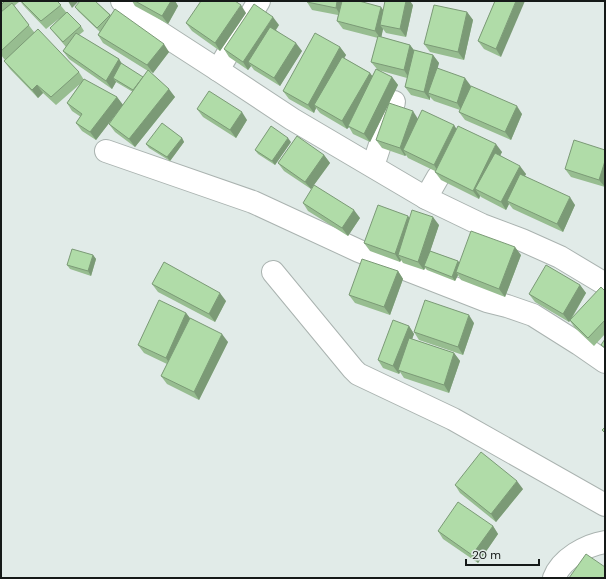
<svg xmlns="http://www.w3.org/2000/svg" width="606" height="579" font-family="'DM Sans',sans-serif">
<rect width="100%" height="100%" fill="#e1ebe8"/>
<g fill="none" stroke-linecap="round" stroke-linejoin="round">
<g stroke="#aab3b0" stroke-width="24">
<g id="minor">
<path d="M122,1L150,26L218,70L292,119L426,198L482,225L522,240L560,257L605,284"/>
<path d="M218,70L259,1"/>
<path d="M106,151L253,202L359,251L487,301L507,306L533,315L579,344L605,362"/>
<path d="M373,166L394,102"/>
<path d="M426,198L438,177"/>
<path d="M273,272L353,369L358,374L453,419L605,505"/>
<path d="M554,578C561,559 586,545 605,542"/>
</g>
</g>
<use href="#minor" stroke="#fff" stroke-width="22"/>
</g>
<g fill="#97bd90">
<path d="M1,1H18L19,2L14,6L34,32L79,72L84,80L117,97L123,105L96,140L82,131L76,123L81,117L72,111L67,103L80,84L56,105L43,93L38,98L10,69L4,61L5,60L1,55Z"/>
<path d="M20,1H57L66,12L81,26L84,31L79,35L119,59L121,63L143,78L148,71L103,43L98,35L100,32L78,11L75,7L95,1L111,15L169,52L153,73L149,71L175,97L135,147L115,132L109,124L133,92L116,82L112,89L69,59L63,51L68,45L66,47L50,28L60,18L46,29L23,5Z"/>
<path d="M132,1H175L178,6L168,24L135,6Z"/>
<path d="M495,1L501,57L484,49L478,41Z"/>
<path d="M307,2L384,10L413,5L406,37L386,33L383,29L381,37L410,45L414,50L433,55L439,63L437,68L522,114L511,140L465,120L459,112L460,110L434,101L430,97V100L411,95L405,87L407,78L378,70L392,77L398,85L370,142L353,134L349,127L347,129L320,113L316,108L314,113L289,99L283,91L340,47L346,55L344,58L370,73L372,76L377,69L371,62L378,38L343,29L337,21L338,15L312,10Z"/>
<path d="M467,12L473,20L464,60L430,52L424,44Z"/>
<path d="M246,13L220,51L192,31L186,23Z"/>
<path d="M279,25L276,30L302,51L280,86L254,70L251,66L248,70L229,57L224,49Z"/>
<path d="M197,109L247,120L236,138L203,117Z"/>
<path d="M418,119L454,125L456,129L502,152L500,155L526,174L525,176L575,205L563,232L513,209L509,204L506,210L481,197L480,196L479,199L441,180L435,172V171L408,158L406,155L405,156L382,148L376,140Z"/>
<path d="M182,138L184,142L170,161L149,148L146,144Z"/>
<path d="M291,142L275,165L258,154L255,150Z"/>
<path d="M605,150V187L571,177L565,169Z"/>
<path d="M324,155L330,163L311,189L284,171L278,163Z"/>
<path d="M303,203L360,218L348,236L308,211Z"/>
<path d="M410,218L439,225L430,251L458,261L459,263L521,255L505,297L461,280L458,275L455,281L427,270L425,268L424,270L403,263L401,260L400,262L370,251L364,243Z"/>
<path d="M93,255L96,259L91,276L70,269L67,265Z"/>
<path d="M398,271L403,279L390,315L355,303L349,295Z"/>
<path d="M152,284L226,301L215,322L158,292Z"/>
<path d="M580,285L586,293L572,318L605,291V334L594,346L575,328L570,321L569,322L535,302L529,294Z"/>
<path d="M186,313L190,318L228,342L199,400L167,384L161,376L167,364L144,353L138,345Z"/>
<path d="M474,323L463,355L419,340L414,332Z"/>
<path d="M409,326L414,334L412,339L454,353L460,361L449,393L404,378L400,372L399,374L383,368L378,360Z"/>
<path d="M455,485L523,489L496,522L460,493Z"/>
<path d="M493,526L498,534L478,563L443,539L438,531Z"/>
</g>
<g fill="#7b9a76">
<path d="M68,1H79L72,8Z"/>
<path d="M171,1H175L178,6L168,24L162,16Z"/>
<path d="M337,1H344L341,16L336,8Z"/>
<path d="M406,1H410L413,5L406,37L400,29Z"/>
<path d="M516,1H525L501,57L496,49Z"/>
<path d="M241,5L246,13L220,51L215,43Z"/>
<path d="M381,7L387,15L380,25L383,29L381,39L375,31Z"/>
<path d="M467,12L473,20L464,60L458,52Z"/>
<path d="M273,17L279,25L252,65L248,62L251,66L248,70L243,62Z"/>
<path d="M296,43L302,51L280,86L274,78Z"/>
<path d="M164,44L169,52L153,73L147,65Z"/>
<path d="M410,45L416,53L409,78L404,70Z"/>
<path d="M340,47L346,55L317,107L314,105L316,108L314,113L308,105Z"/>
<path d="M433,55L439,63L431,94L428,93L430,97V100L424,92Z"/>
<path d="M119,59L124,67L113,78L116,82L112,89L106,81Z"/>
<path d="M370,73L376,81L348,126L349,127L347,129L342,121Z"/>
<path d="M392,77L398,85L370,142L364,134Z"/>
<path d="M465,78L471,86L462,111L457,103Z"/>
<path d="M37,85L43,93L38,98L32,90Z"/>
<path d="M169,89L175,97L135,147L129,139Z"/>
<path d="M117,97L123,105L96,140L90,132Z"/>
<path d="M517,106L522,114L511,140L505,132Z"/>
<path d="M413,111L418,119L403,150L406,155L405,156L400,148Z"/>
<path d="M242,112L247,120L236,138L230,130Z"/>
<path d="M454,125L459,133L439,173L434,165Z"/>
<path d="M182,138L184,142L170,161L167,157Z"/>
<path d="M288,138L291,142L275,165L272,161Z"/>
<path d="M496,144L502,152L482,192L475,189L480,196L479,199L473,191Z"/>
<path d="M324,155L330,163L311,189L305,182Z"/>
<path d="M605,161V187L599,180Z"/>
<path d="M520,166L526,174L510,203L507,201L509,204L506,210L501,202Z"/>
<path d="M570,197L575,205L563,232L557,224Z"/>
<path d="M354,210L360,218L348,236L342,228Z"/>
<path d="M408,216L414,224L398,255L401,260L400,262L395,254Z"/>
<path d="M433,217L439,225L425,267L424,266L425,268L424,270L418,262Z"/>
<path d="M515,247L521,255L505,297L499,289Z"/>
<path d="M93,255L96,259L91,276L88,271Z"/>
<path d="M458,261L461,265L456,272L458,275L455,281L452,277Z"/>
<path d="M398,271L403,279L390,315L384,307Z"/>
<path d="M580,285L586,293L569,322L563,314Z"/>
<path d="M220,293L226,301L215,322L209,314Z"/>
<path d="M186,313L192,321L171,366L166,358Z"/>
<path d="M469,315L474,323L463,355L458,347Z"/>
<path d="M409,326L414,334L400,371L398,370L400,372L399,374L393,366Z"/>
<path d="M222,334L228,342L199,400L194,392Z"/>
<path d="M454,353L460,361L449,393L444,385Z"/>
<path d="M517,481L523,489L496,522L491,514Z"/>
<path d="M493,526L498,534L478,563L472,555Z"/>
</g>
<g fill="#b0dca8" stroke="#7b9a76">
<path d="M1,1H5L1,5Z"/>
<path d="M21,1H57L61,5L41,21Z"/>
<path d="M80,1H95L110,15L97,28L75,7Z"/>
<path d="M135,1H171L162,16Z"/>
<path d="M201,1H235L241,5L215,43L186,23Z"/>
<path d="M307,1H337L336,8L307,2Z"/>
<path d="M342,1H359L381,7L375,31L337,21Z"/>
<path d="M385,1H406L400,29L380,25Z"/>
<path d="M495,1H516L496,49L478,41Z"/>
<path d="M12,3L29,25L1,51V12Z"/>
<path d="M254,4L273,17L243,62L224,49Z"/>
<path d="M434,5L467,12L458,52L424,44Z"/>
<path d="M115,9L164,44L147,65L98,35Z"/>
<path d="M67,12L81,26L63,42L50,28Z"/>
<path d="M270,27L296,43L274,78L248,62Z"/>
<path d="M38,29L79,72L51,97L37,85L32,90L4,61Z"/>
<path d="M76,33L119,59L106,81L63,51Z"/>
<path d="M315,33L340,47L308,105L283,91Z"/>
<path d="M378,36L410,45L404,70L371,62Z"/>
<path d="M414,50L433,55L424,92L405,87Z"/>
<path d="M342,57L370,73L342,121L314,105Z"/>
<path d="M121,63L143,77L133,90L113,78Z"/>
<path d="M437,68L465,78L457,103L428,93Z"/>
<path d="M376,69L392,77L364,134L348,126Z"/>
<path d="M148,70L169,89L129,139L109,124Z"/>
<path d="M84,79L117,97L90,132L76,123L82,114L67,103Z"/>
<path d="M471,86L517,106L505,132L459,112Z"/>
<path d="M209,91L242,112L230,130L197,109Z"/>
<path d="M389,103L413,111L400,148L376,140Z"/>
<path d="M422,110L454,125L434,165L403,150Z"/>
<path d="M162,123L182,138L167,157L146,144Z"/>
<path d="M271,126L288,138L272,161L255,150Z"/>
<path d="M458,126L496,144L473,191L435,172Z"/>
<path d="M297,136L324,155L305,182L278,163Z"/>
<path d="M574,140L605,150V161L599,180L565,169Z"/>
<path d="M495,153L520,166L501,202L475,189Z"/>
<path d="M520,174L570,197L557,224L507,201Z"/>
<path d="M314,185L354,210L342,228L303,203Z"/>
<path d="M378,205L408,216L395,254L364,243Z"/>
<path d="M412,210L433,217L418,262L398,255Z"/>
<path d="M471,231L515,247L499,289L456,272Z"/>
<path d="M72,249L93,255L88,271L67,265Z"/>
<path d="M430,251L458,261L452,277L424,266Z"/>
<path d="M362,259L398,271L384,307L349,295Z"/>
<path d="M164,262L220,293L209,314L152,284Z"/>
<path d="M546,265L580,285L563,314L529,294Z"/>
<path d="M601,287L605,291V320L588,338L570,320Z"/>
<path d="M159,300L186,313L166,358L138,345Z"/>
<path d="M425,300L469,315L458,347L414,332Z"/>
<path d="M190,318L222,334L194,392L161,376Z"/>
<path d="M393,320L409,326L393,366L378,360Z"/>
<path d="M409,338L454,353L444,385L398,370Z"/>
<path d="M605,339V348L601,345Z"/>
<path d="M605,427V433L602,430Z"/>
<path d="M481,452L517,481L491,514L455,485Z"/>
<path d="M458,502L493,526L472,555L438,531Z"/>
<path d="M586,554L605,567V578H569Z"/>
</g>
<rect width="606" height="579" fill="none" stroke="#151918" stroke-width="4"/>
<path d="M466 559v6h73v-6" fill="none" stroke="#151918" stroke-width="2"/>
<text x="472" y="559" font-size="12" fill="#151918" stroke="#e1ebe8" stroke-width="3" paint-order="stroke">20 m</text>
</svg>
